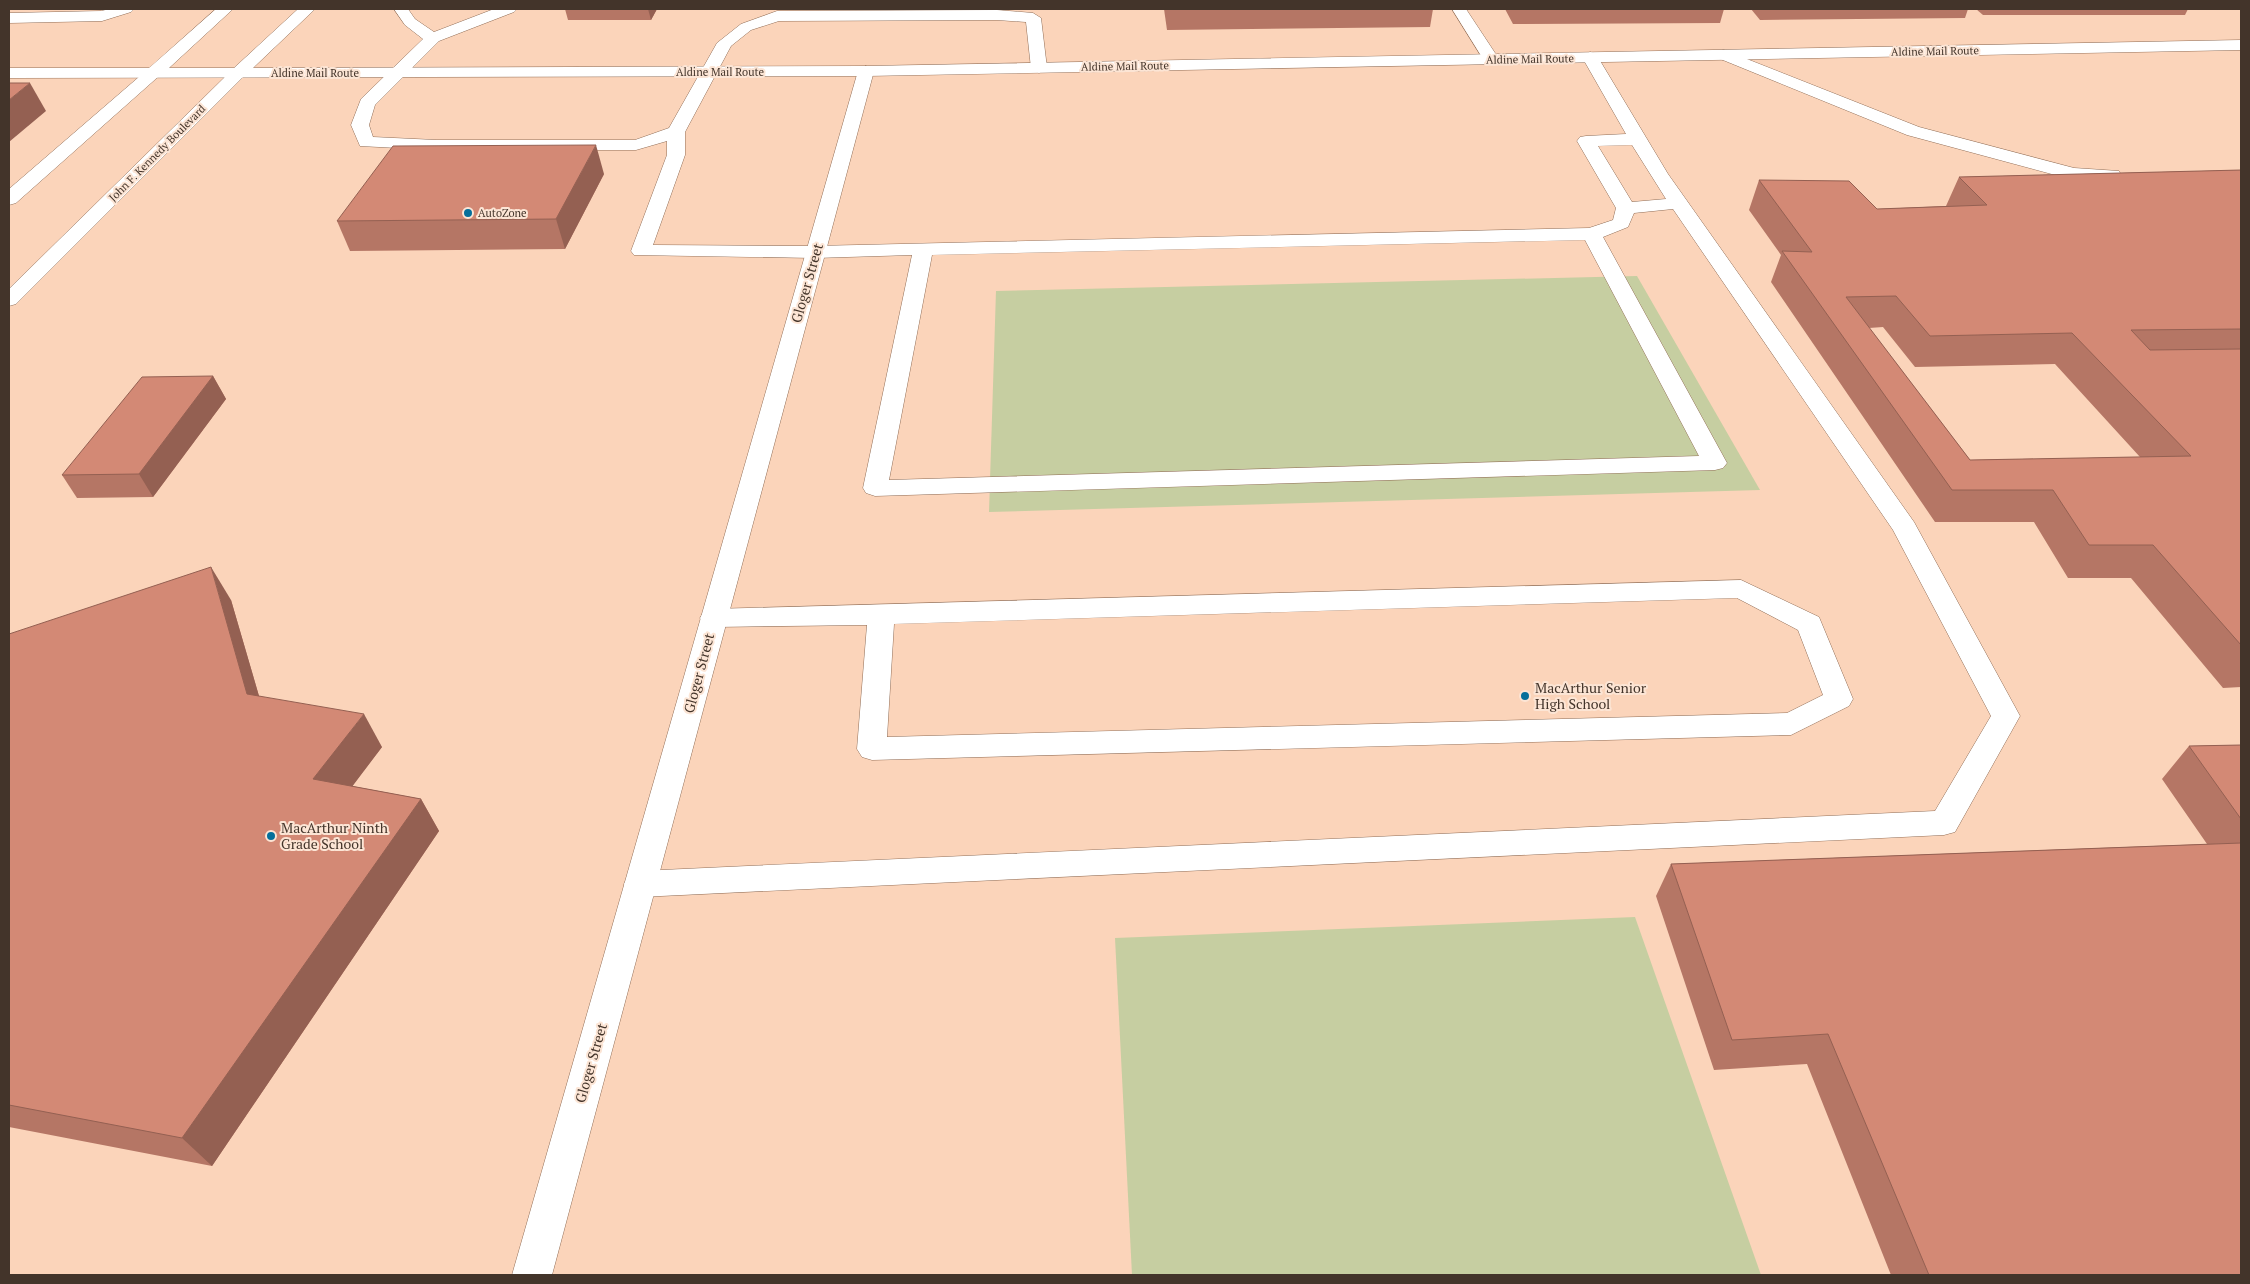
<svg xmlns="http://www.w3.org/2000/svg" width="2250" height="1284" font-family="'PT Serif',serif">
<rect width="100%" height="100%" fill="#fbd4ba"/>
<g fill="#c6cea1">
<path d="M1637,276L1760,490L989,512L996,291Z"/>
<path d="M1635,917L1761,1275H1132L1115,938Z"/>
</g>
<g fill="none" stroke-linecap="round" stroke-linejoin="round">
<g stroke="#916e57" stroke-width="1">
<g id="service">
<path d="M110,9H134L131,12L102,21L9,23V13L101,11Z"/>
<path d="M394,9H408L415,19L434,32L494,9H517L514,12L439,41L375,105L369,125L373,137L436,140H635L669,128L717,43L741,24L777,11L997,10L1033,13L1041,18L1047,68L1039,73L1031,68L1026,22L997,20L779,21L751,30L731,46L685,132V155L653,245L815,246L1589,228L1613,220L1616,208L1577,141L1580,137L1586,136L1626,134L1582,57L1590,52L1596,54L1668,174L1914,522L2020,716L1955,832L1944,835L640,897L629,893L624,884L629,875L640,871L1935,811L1991,716L1893,530L1673,209L1634,213L1628,227L1603,237L1727,463L1723,468L1715,470L875,496L866,493L863,488L912,255L815,258L634,255L631,251L667,155V141L636,150H436L360,146L351,125L361,99L423,39L405,25ZM1632,145L1666,199L1632,202L1598,146ZM1585,240L1699,456L889,480L932,255Z"/>
<path d="M1452,9H1466L1499,59L1497,62H1485Z"/>
<path d="M1724,50L1919,127L2074,168L2119,171L2121,175L2119,179L2074,180L1907,135L1718,58L1716,55L1718,52Z"/>
<path d="M1741,580L1819,617L1853,699L1849,706L1791,735L872,760L862,757L857,749L867,625L714,627L704,625L700,618L704,611L714,609ZM1737,598L1798,630L1823,695L1787,713L887,737L894,624Z"/>
</g>
</g>
<g stroke="#916e57" stroke-width="1">
<g id="minor">
<path d="M866,66L874,71L552,1275H512L858,71Z"/>
<path d="M153,68L159,70L161,73L159,76L16,203L9,205V189L147,70Z"/>
<path d="M238,68L244,70L246,73L244,76L16,304L9,306V289L232,70Z"/>
</g>
</g>
<g stroke="#916e57" stroke-width="1">
<path id="secondary" d="M216,9H233L169,68H234L298,9H315L253,68L866,66L2241,40V50L866,76L9,78V68H149Z"/>
</g>
<use href="#service" fill="#fff" fill-rule="evenodd"/>
<use href="#minor" fill="#fff" fill-rule="evenodd"/>
<use href="#secondary" fill="#fff" fill-rule="evenodd"/>
</g>
<g fill="#b57665" fill-rule="evenodd">
<path d="M439,9H478L477,10H440Z"/>
<path d="M565,9H657L651,20H568Z"/>
<path d="M1164,9H1433L1430,27L1167,30Z"/>
<path d="M1505,9H1724L1720,23L1513,24Z"/>
<path d="M1751,9H1968L1965,18L1760,20Z"/>
<path d="M1976,9H2188L2185,15H1983Z"/>
<path d="M2241,170V687L2223,688L2131,578H2068L2034,522H1935L1771,282L1781,255L1749,210L1759,180L1877,209L1946,206L1959,177ZM1883,327L1915,367L2055,364L2140,457L1970,460L1869,328Z"/>
<path d="M604,174L565,249L350,251L337,221Z"/>
<path d="M213,376L226,399L153,497L77,498L62,475Z"/>
<path d="M231,600L259,696L382,747L352,786L421,799L439,831L212,1166L9,1127V634Z"/>
<path d="M2241,745V1275H1891L1807,1064L1714,1070L1656,896L1671,864L2207,844L2162,779L2189,746Z"/>
</g>
<g fill="#946052">
<path d="M648,9H657L651,20Z"/>
<path d="M30,83L46,111L9,142V100Z"/>
<path d="M596,145L604,174L565,249L556,219Z"/>
<path d="M213,376L226,399L153,497L139,474Z"/>
<path d="M211,567L231,600L268,727L247,694Z"/>
<path d="M364,714L382,747L333,812L313,779Z"/>
<path d="M421,799L439,831L212,1166L182,1138Z"/>
</g>
<g fill="#d38975" stroke="#946052" fill-rule="evenodd">
<path d="M9,83H30L9,100Z"/>
<path d="M596,145L556,219L337,221L393,146Z"/>
<path d="M2241,170V329L2131,330L2150,350L2241,349V645L2153,545H2089L2053,490H1952L1782,251L1812,252L1759,180L1849,181L1877,209L1987,205L1959,177ZM1896,296L1930,336L2072,333L2191,456L1970,460L1846,297Z"/>
<path d="M213,376L139,474L62,475L142,377Z"/>
<path d="M211,567L247,694L364,714L313,779L421,799L182,1138L9,1105V634Z"/>
<path d="M2241,745V819L2189,746Z"/>
<path d="M2241,843V1275H1929L1828,1034L1732,1040L1671,864Z"/>
</g>
<g fill="#056f9b" stroke="#fce5d5" stroke-width="2">
<circle cx="468" cy="213" r="5"/>
<circle cx="1525" cy="696" r="5"/>
<circle cx="271" cy="836" r="5"/>
</g>
<g text-anchor="middle" stroke-width="4" stroke-linejoin="round" paint-order="stroke">
<g font-size="11" fill="#43342a" stroke="#fce5d5">
<text transform="translate(1935 51) rotate(-1)" y="4">Aldine Mail Route</text>
<text transform="translate(1530 59) rotate(-1)" y="4">Aldine Mail Route</text>
<text transform="translate(1125 66) rotate(-1)" y="4">Aldine Mail Route</text>
<text x="720" y="76">Aldine Mail Route</text>
<text x="315" y="77">Aldine Mail Route</text>
<text transform="translate(157 153) rotate(-45)" y="4">John F. Kennedy Boulevard</text>
</g>
<g font-size="11" fill="#43342a" stroke="#fce5d5" text-anchor="start">
<text x="478" y="217">AutoZone</text>
</g>
<g font-size="14" fill="#43342a" stroke="#fce5d5">
<text transform="translate(807 283) rotate(-74)" y="5">Gloger Street</text>
<text transform="translate(699 673) rotate(-75)" y="5">Gloger Street</text>
<text transform="translate(591 1063) rotate(-74)" y="5">Gloger Street</text>
</g>
<g font-size="14" fill="#43342a" stroke="#fce5d5" text-anchor="start">
<text x="1535" y="693">MacArthur Senior<tspan x="1535" dy="16">High School</tspan></text>
<text x="281" y="833">MacArthur Ninth<tspan x="281" dy="16">Grade School</tspan></text>
</g>
</g>
<rect width="2250" height="1284" fill="none" stroke="#43342a" stroke-width="20"/>
</svg>
